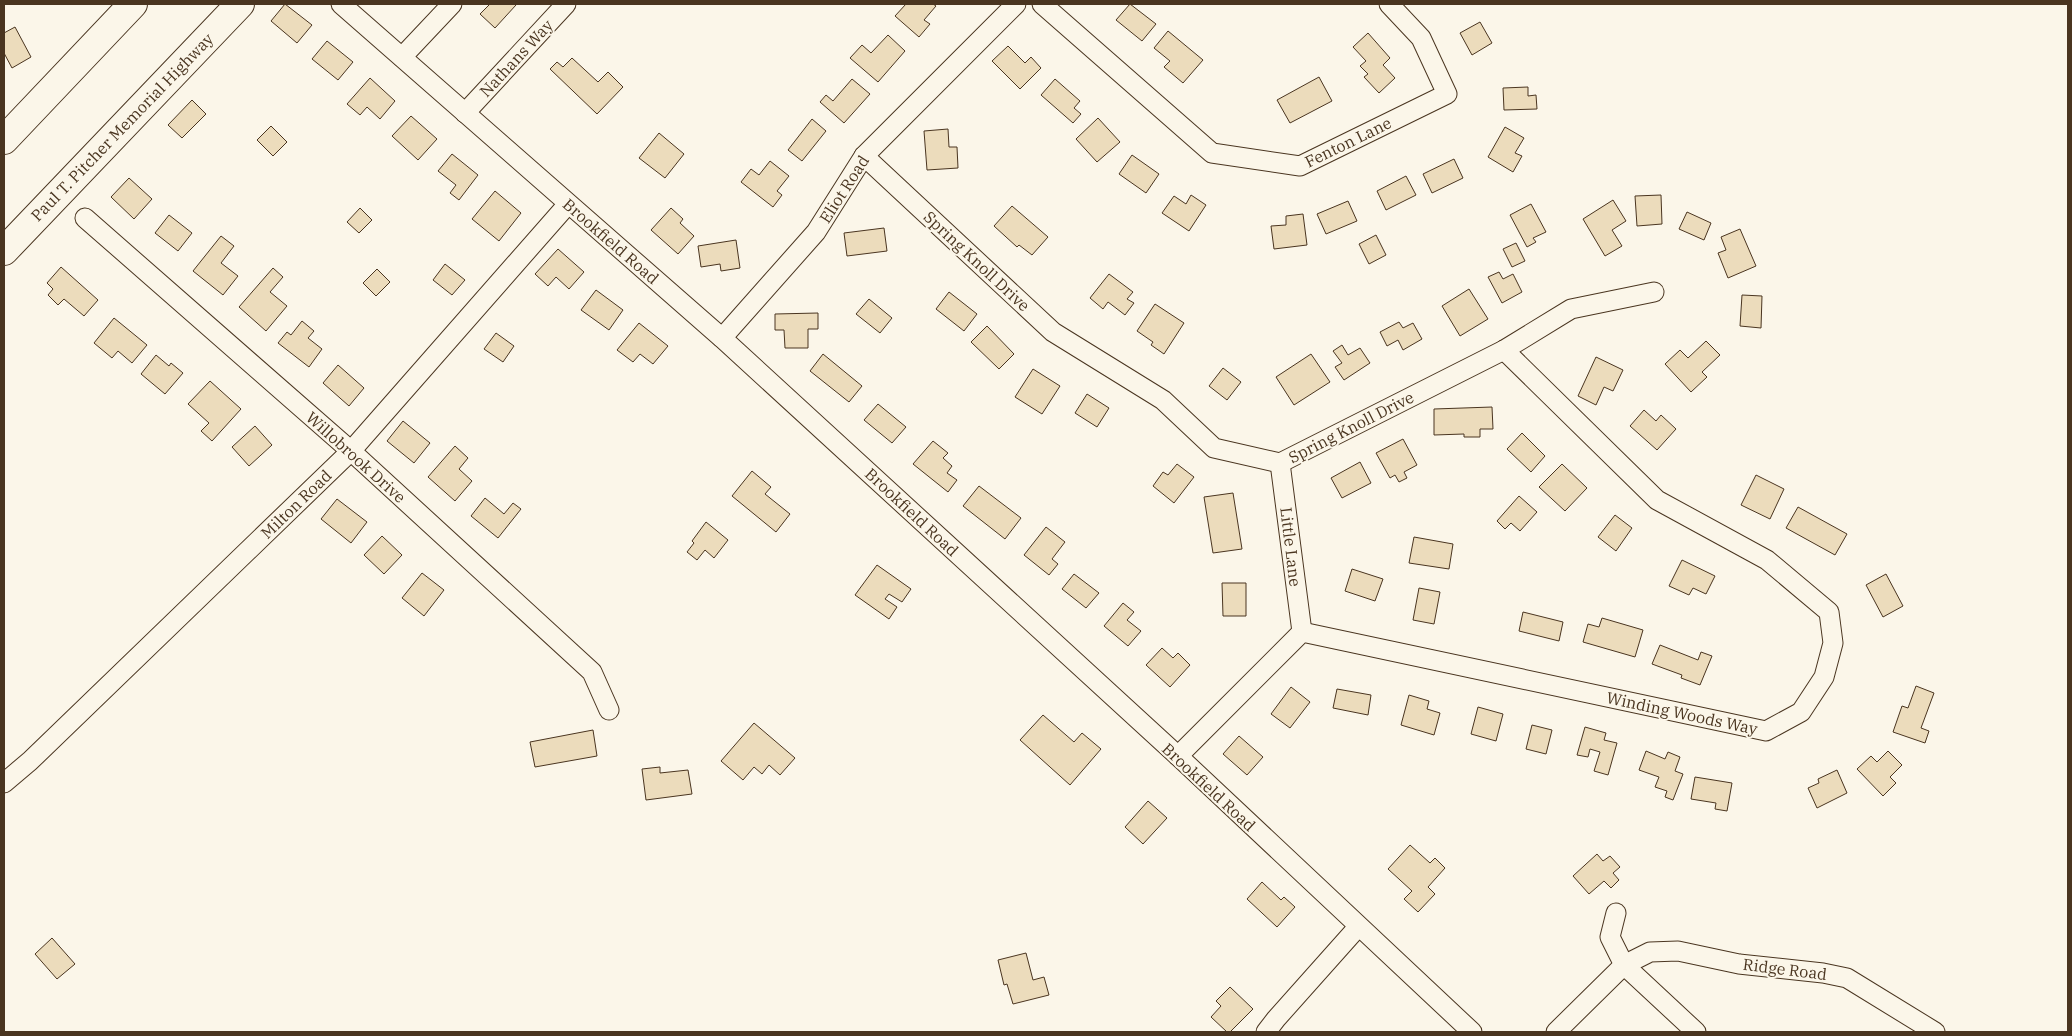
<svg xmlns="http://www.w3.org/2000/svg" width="2072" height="1036" font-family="'IBM Plex Serif',serif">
<rect width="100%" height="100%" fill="#fbf6e9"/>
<g fill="#ecdcbc" stroke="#4a3520">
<path d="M285,4L312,25L297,43L271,21Z"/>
<path d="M490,4H515L516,5L495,28L480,14Z"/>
<path d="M906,4H933L936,6L924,20L930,24L919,37L895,16Z"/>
<path d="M1130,4L1156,24L1142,41L1116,20Z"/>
<path d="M1480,22L1492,43L1472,55L1460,33Z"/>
<path d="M15,27L31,57L12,68L4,53V33Z"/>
<path d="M1168,31L1203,60L1183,83L1164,67L1170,61L1154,48Z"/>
<path d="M1368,33L1390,58L1383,65L1395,78L1379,93L1364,77L1368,74L1360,66L1366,61L1353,47Z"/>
<path d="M888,35L905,51L878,82L850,58L862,45L871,53Z"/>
<path d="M327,41L353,62L338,80L312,59Z"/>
<path d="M1008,46L1025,63L1031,57L1041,68L1020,89L992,61Z"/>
<path d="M572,58L598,82L608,72L623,87L597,114L550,69L557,62L563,67Z"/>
<path d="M1319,77L1332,101L1290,123L1277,100Z"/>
<path d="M370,78L395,101L380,119L367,107L360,115L347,104Z"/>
<path d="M852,79L870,94L844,123L820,102L826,95L833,101Z"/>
<path d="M1055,79L1080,101L1074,108L1081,114L1073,123L1041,95Z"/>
<path d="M1528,87V96L1536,95L1537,109L1504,110L1503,88Z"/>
<path d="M192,100L206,114L182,138L168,125Z"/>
<path d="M411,116L437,139L418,160L392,136Z"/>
<path d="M1098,118L1120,142L1097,162L1076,139Z"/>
<path d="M812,119L826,131L802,161L788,150Z"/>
<path d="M271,126L287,142L273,156L257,140Z"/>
<path d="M1505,127L1524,138L1515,153L1522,156L1513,172L1488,157Z"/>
<path d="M948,129L949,147H957L958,168L927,170L924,131Z"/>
<path d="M659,133L684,154L665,178L639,158Z"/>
<path d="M452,154L478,175L459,200L450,193L456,185L438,171Z"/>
<path d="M1132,155L1159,174L1146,193L1119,174Z"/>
<path d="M1454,159L1463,178L1432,193L1423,174Z"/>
<path d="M770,161L789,176L777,191L782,195L773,207L741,182L751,169L759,175Z"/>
<path d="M1406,176L1416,195L1386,210L1377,191Z"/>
<path d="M129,178L152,199L134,219L111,197Z"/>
<path d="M495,191L521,213L499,241L472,219Z"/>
<path d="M1191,195L1206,205L1189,231L1162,213L1174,196L1186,204Z"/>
<path d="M1661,195L1662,224L1637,226L1635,196Z"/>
<path d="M1613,200L1626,221L1612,230L1622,246L1605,256L1583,219Z"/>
<path d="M1348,201L1357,221L1326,234L1317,214Z"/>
<path d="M1531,204L1546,232L1533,238L1536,242L1527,247L1510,215Z"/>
<path d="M1012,206L1048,237L1032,255L1019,245L1017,247L994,226Z"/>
<path d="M360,208L372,220L359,233L347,222Z"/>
<path d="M671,208L683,219L680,223L694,236L678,254L651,230Z"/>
<path d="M1687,212L1711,223L1704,240L1679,229Z"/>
<path d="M1303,214L1307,245L1274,249L1271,226L1286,225V216Z"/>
<path d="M169,215L192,233L178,251L155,233Z"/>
<path d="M884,228L887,251L847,256L844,233Z"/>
<path d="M1740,229L1756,266L1728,278L1718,253L1726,250L1721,237Z"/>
<path d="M1376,235L1386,255L1369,264L1359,244Z"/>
<path d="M221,236L234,246L221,263L238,276L223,295L193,271Z"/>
<path d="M736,240L740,268L721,271L720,264L701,267L698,246Z"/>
<path d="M1516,243L1525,261L1512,267L1503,249Z"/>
<path d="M558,249L584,272L569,289L556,277L548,286L535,274Z"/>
<path d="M445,264L465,280L452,295L433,280Z"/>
<path d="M61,267L98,300L84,316L64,299L58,305L48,295L53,289L47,283Z"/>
<path d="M273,268L283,277L270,292L287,306L266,331L239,307Z"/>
<path d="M377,269L390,282L376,296L363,283Z"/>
<path d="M1499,272L1503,279L1513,274L1522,292L1502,303L1488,277Z"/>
<path d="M1109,274L1133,292L1127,299L1134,303L1125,315L1108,302L1103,309L1090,298Z"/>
<path d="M1469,289L1488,319L1460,336L1442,306Z"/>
<path d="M596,290L623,310L609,330L581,310Z"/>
<path d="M949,292L977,314L964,331L936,309Z"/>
<path d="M1742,295L1762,296L1761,328L1740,326Z"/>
<path d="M869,299L892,318L880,333L856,314Z"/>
<path d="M1155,304L1184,323L1164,354L1151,345L1153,342L1137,331Z"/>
<path d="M818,313V329H808V348H785L784,330H775V314Z"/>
<path d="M114,318L147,345L132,363L118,351L112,358L94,343Z"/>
<path d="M302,321L314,331L308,338L322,349L309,367L278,343L287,332L291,335Z"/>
<path d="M1399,322L1403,328L1413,323L1422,339L1403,350L1398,340L1387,346L1380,332Z"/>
<path d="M639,323L668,346L653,364L640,354L633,362L617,350Z"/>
<path d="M987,326L1014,354L999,369L971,342Z"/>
<path d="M496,333L514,346L503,362L484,349Z"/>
<path d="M1706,341L1720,355L1702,372L1707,377L1691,392L1665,364L1680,350L1688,358Z"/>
<path d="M1342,345L1348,355L1360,348L1370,363L1344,380L1335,367L1342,363L1333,351Z"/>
<path d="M823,354L862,386L849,402L810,371Z"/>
<path d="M1311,354L1330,382L1294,405L1276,377Z"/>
<path d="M156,355L169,366L171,363L183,373L165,394L141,374Z"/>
<path d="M1596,357L1623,370L1613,391L1604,387L1596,405L1578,396Z"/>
<path d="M338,365L364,388L349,406L323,383Z"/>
<path d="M1223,368L1241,382L1227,400L1209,386Z"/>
<path d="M1033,369L1060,386L1042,414L1015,397Z"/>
<path d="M210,381L241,409L212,441L201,431L209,423L188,404Z"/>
<path d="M1087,394L1109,408L1097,427L1075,413Z"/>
<path d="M878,404L906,427L892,443L864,420Z"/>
<path d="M1492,407L1493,429H1480V437H1464V434L1434,435V409Z"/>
<path d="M1644,410L1656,421L1661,415L1676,429L1657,450L1630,426Z"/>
<path d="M403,421L430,443L414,463L387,441Z"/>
<path d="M255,426L272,445L249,466L232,447Z"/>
<path d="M1522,433L1545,456L1531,472L1507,449Z"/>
<path d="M1403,439L1417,465L1404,472L1407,478L1399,482L1395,475L1390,478L1376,453Z"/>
<path d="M933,441L948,453L943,458L952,466L947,473L957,480L948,492L913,464Z"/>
<path d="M455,446L468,458L459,469L472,481L455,501L428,477Z"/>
<path d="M1360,462L1371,483L1342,498L1331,478Z"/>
<path d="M1177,464L1194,477L1174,503L1153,486L1163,472L1168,475Z"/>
<path d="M1562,464L1587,488L1565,511L1539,487Z"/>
<path d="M752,471L771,487L765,494L790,514L776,532L732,496Z"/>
<path d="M1756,475L1784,489L1770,519L1741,505Z"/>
<path d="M979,486L1021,518L1005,539L963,506Z"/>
<path d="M1233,493L1242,549L1213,553L1204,497Z"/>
<path d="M1519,496L1537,512L1520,531L1511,523L1505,529L1497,521Z"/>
<path d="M485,498L504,514L513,503L521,509L498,538L471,516Z"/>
<path d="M337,499L367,522L351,543L321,519Z"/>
<path d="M1798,507L1847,534L1835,555L1786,528Z"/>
<path d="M1615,515L1632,528L1616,551L1598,537Z"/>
<path d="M706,522L728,540L714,558L705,550L697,560L687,552L694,543L692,541Z"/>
<path d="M1046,527L1065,542L1052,559L1058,564L1049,575L1024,555Z"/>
<path d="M382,536L402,555L384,574L364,555Z"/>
<path d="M1414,537L1453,544L1449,569L1409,563Z"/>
<path d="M1682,560L1715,576L1706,594L1693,588L1689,595L1669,586Z"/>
<path d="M877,565L911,589L902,602L889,594L885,599L897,607L889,619L855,595Z"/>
<path d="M1352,569L1383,579L1375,601L1345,591Z"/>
<path d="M422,573L444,590L424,616L402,598Z"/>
<path d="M1074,574L1099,593L1086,608L1062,589Z"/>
<path d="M1886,574L1903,606L1883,617L1866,585Z"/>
<path d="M1222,583H1246V616H1223Z"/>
<path d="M1419,588L1440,592L1434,624L1413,620Z"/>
<path d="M1123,603L1134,612L1127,620L1141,631L1128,646L1104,626Z"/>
<path d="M1523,612L1563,622L1559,641L1519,631Z"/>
<path d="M1602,618L1643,630L1635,657L1583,642L1588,624L1599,627Z"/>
<path d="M1660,645L1698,660L1701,652L1712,656L1700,685L1681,678L1682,675L1652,664Z"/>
<path d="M1162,648L1173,658L1178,653L1190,665L1170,687L1146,665Z"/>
<path d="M1916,686L1934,693L1921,728L1929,731L1925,743L1893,732L1902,706L1908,708Z"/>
<path d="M1291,687L1310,702L1290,728L1271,714Z"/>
<path d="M1337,689L1371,695L1368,715L1333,708Z"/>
<path d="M1409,695L1429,701L1427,709L1440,713L1434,735L1401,725Z"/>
<path d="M1478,707L1503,714L1496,741L1471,734Z"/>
<path d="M1043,715L1074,742L1082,733L1101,749L1070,785L1020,740Z"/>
<path d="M754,723L795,758L780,775L769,765L762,774L754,767L743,780L721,761Z"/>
<path d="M1532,725L1552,730L1546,754L1526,749Z"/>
<path d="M1585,727L1606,733L1604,740L1617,743L1608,775L1594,771L1600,752L1590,749L1588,757L1577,755Z"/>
<path d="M593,730L597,756L535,767L530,742Z"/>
<path d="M1239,736L1263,757L1247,775L1223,754Z"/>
<path d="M1646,751L1665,759L1668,752L1680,757L1675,771L1683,774L1673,800L1665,797L1667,791L1655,787L1659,777L1639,770Z"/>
<path d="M1888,751L1902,765L1890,777L1896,783L1883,796L1857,769L1871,756L1877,762Z"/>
<path d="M660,767V773L688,770L692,794L646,800L642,769Z"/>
<path d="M1837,770L1847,793L1817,808L1808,788L1819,783L1818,779Z"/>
<path d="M1695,777L1732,783L1727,811L1715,809L1716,803L1691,799Z"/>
<path d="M1148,801L1167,818L1143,844L1125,827Z"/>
<path d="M1410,845L1430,863L1435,858L1445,868L1428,887L1435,894L1418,912L1404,899L1412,891L1388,869Z"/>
<path d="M1597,854L1603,861L1610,856L1620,867L1613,873L1619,880L1611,888L1604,881L1589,894L1573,876Z"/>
<path d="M1262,882L1281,900L1284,897L1295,907L1277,927L1247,899Z"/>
<path d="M52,938L75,964L57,979L35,954Z"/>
<path d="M1026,953L1033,980L1044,977L1049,995L1013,1004L1007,984L1004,985L998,960Z"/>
<path d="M1230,987L1253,1009L1230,1032H1227L1211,1017L1221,1006L1216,1001Z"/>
</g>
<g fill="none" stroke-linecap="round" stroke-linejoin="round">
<g stroke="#4a3520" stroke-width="21">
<g id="minor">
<path d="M341,4L722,338L1178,756L1472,1032"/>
<path d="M1042,4L1212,153L1300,166L1447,94L1421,38L1389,4"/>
<path d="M402,57L452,4"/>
<path d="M465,113L566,4"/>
<path d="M864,156L1053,332L1163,400L1214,448L1280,463L1504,350L1571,309L1654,292"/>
<path d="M85,218L351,451L592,672L609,710"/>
<path d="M722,338L816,232L864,156L1016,4"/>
<path d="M1280,463L1302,632"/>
<path d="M1178,756L1302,632L1766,731L1801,712L1824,677L1833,643L1829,612L1767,560L1657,500L1504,350"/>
<path d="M4,783L30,761L351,451L568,204"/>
<path d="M1616,913L1610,937L1624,965L1696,1032"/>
<path d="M1266,1032L1276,1019L1358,927"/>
<path d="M1556,1032L1624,965L1650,952L1678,951L1739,964L1823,973L1847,978L1935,1032"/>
</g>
</g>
<g stroke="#4a3520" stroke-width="30">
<g id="highway">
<path d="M4,140L133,4"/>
<path d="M4,251L240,4"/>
</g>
</g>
<use href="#minor" stroke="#fbf6e9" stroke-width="19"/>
<use href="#highway" stroke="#fbf6e9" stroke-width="28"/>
</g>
<g text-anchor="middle" stroke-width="4" stroke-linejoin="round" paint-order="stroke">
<g font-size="16" fill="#4a3520" stroke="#fbf6e9">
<text transform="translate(516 58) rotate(-47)" y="6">Nathans Way</text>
<text transform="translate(122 127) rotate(-46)" y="6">Paul T. Pitcher Memorial Highway</text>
<text transform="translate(1348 142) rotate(-26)" y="6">Fenton Lane</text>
<text transform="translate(844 189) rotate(-57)" y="6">Eliot Road</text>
<text transform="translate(611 241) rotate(41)" y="6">Brookfield Road</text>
<text transform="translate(977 261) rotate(43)" y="6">Spring Knoll Drive</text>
<text transform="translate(1351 427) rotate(-27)" y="6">Spring Knoll Drive</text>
<text transform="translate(356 457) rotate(42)" y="6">Willobrook Drive</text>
<text transform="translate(296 504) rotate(-44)" y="6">Milton Road</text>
<text transform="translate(912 512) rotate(43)" y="6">Brookfield Road</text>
<text transform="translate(1291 547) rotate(83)" y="6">Little Lane</text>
<text transform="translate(1682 713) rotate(12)" y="6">Winding Woods Way</text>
<text transform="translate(1209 787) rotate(43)" y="6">Brookfield Road</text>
<text transform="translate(1785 969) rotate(7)" y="6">Ridge Road</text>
</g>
</g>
<rect width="2072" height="1036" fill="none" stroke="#4a3520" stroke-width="10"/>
</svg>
